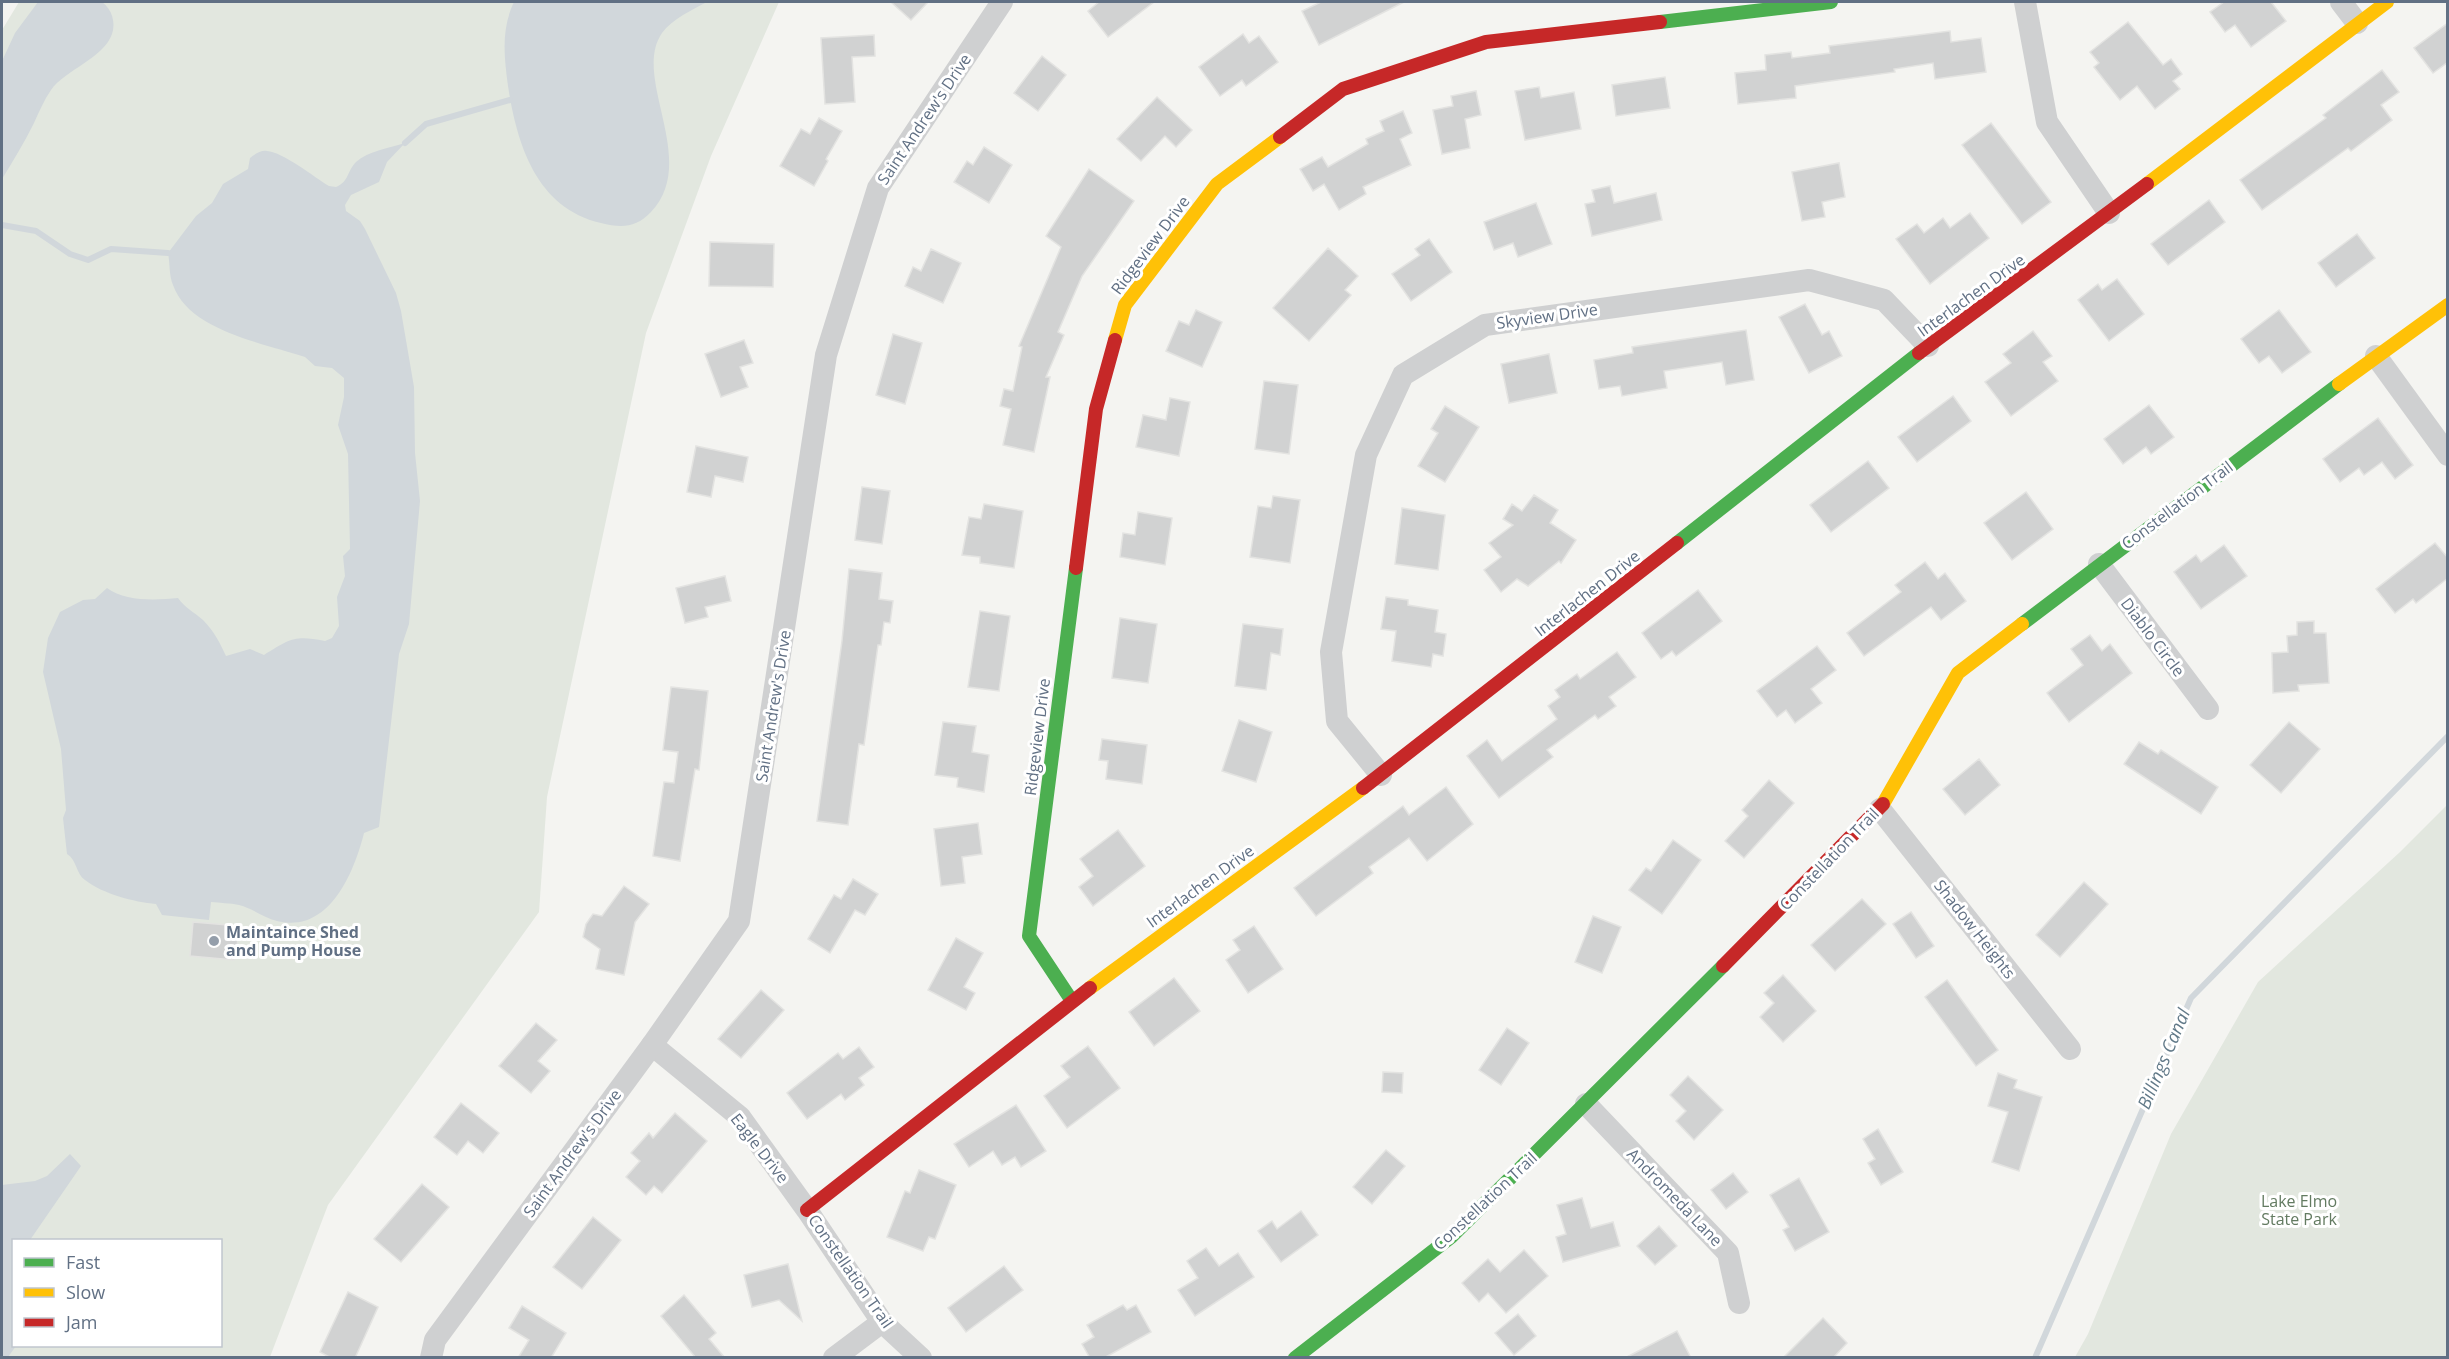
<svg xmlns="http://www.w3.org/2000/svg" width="2449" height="1359" font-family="'Open Sans',sans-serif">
<rect width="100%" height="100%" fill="#f4f4f1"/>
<g fill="#e2e7df" fill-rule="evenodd">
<path d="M19,2H779L711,156L646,333L547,797L539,912L328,1205L270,1357H2V30ZM14,1240H220V1346H14Z"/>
<path d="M2447,805V1357H2075L2088,1334L2171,1134L2258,982L2400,852Z"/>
</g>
<g fill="#d1d7db">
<path d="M38,2H102C112,9 116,23 112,34C104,58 65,70 51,90C44,100 39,112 34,123C24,143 13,161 2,179V61L15,33Z"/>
<path d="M514,2H707C692,10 672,19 662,33C631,78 700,160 651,212C636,228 621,228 601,223C536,208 517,144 508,86C504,56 501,29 514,2Z"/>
<path d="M405,143L387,162L379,182L351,195L345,205L346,211L360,221L365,229L396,293L401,311L414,387L415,453L420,501L409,624L399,654L379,827L364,833C354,873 329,934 277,921C264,918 252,908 239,905C230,903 220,903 211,902L209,920L162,915L156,904C134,902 103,894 85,880C76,874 77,860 67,854L63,818L66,810L61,749L43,672L48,638L60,612L83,600L95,599L107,588C125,602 157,600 178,598C185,608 194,612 203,620C214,631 220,643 226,656L250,649L264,655C290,639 294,635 325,641L332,638L339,626L337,597L345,576L343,556L350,549L348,454L338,425L344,397V378L332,368L315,366L305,357C264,343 189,331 173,285C169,276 170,263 168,253L196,216L212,203L223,184L248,169L250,158C255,154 261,150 267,151C283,152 314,177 329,186L336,187C349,182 347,171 356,162C368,151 390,148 405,143Z"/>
<path d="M70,1154L81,1166L30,1240H14V1346H16L8,1357H2V1185L35,1181L47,1176Z"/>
</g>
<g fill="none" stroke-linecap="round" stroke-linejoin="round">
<g stroke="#d1d7db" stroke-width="6">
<path d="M405,143L426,124L510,100"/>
<path d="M2,225L36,231L70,254L88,260L111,249L168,253"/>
<path d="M2035,1358L2191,998L2448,736"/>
</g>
</g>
<g fill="#d1d2d2" stroke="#e3e3e1" stroke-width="1.5">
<path d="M891,2H928L911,20Z"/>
<path d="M1099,2H1154L1108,37L1088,11Z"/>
<path d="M1321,2H1404L1319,45L1302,11Z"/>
<path d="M2224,2H2271L2286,21L2251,47L2235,25L2225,32L2210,12Z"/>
<path d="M2128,22L2163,65L2171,59L2182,74L2173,81L2180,89L2155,109L2137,86L2120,100L2094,67L2099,63L2090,52Z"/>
<path d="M2448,23V62L2433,73L2414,48Z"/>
<path d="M1950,31L1951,42L1981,38L1986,72L1935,79L1933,63L1894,69L1895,72L1795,86L1796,98L1738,104L1735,73L1766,70L1765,55L1791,52L1792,58L1830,53L1829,46Z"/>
<path d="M1243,34L1249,43L1259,36L1278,62L1246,86L1242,80L1220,96L1199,67Z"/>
<path d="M874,35L875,56L852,57L855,102L825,104L821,38Z"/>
<path d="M1042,56L1066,75L1038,111L1014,93Z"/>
<path d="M2382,70L2399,92L2381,105L2392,120L2351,151L2348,148L2262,210L2240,180L2326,118L2323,115Z"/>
<path d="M1665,77L1670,108L1616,116L1612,85Z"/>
<path d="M1539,87L1541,98L1574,92L1581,129L1525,140L1515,91Z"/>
<path d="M1476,91L1481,115L1465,119L1470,148L1442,154L1433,110L1453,106L1451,96Z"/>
<path d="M1157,97L1192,130L1176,147L1165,136L1141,161L1117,139Z"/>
<path d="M1403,111L1412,133L1400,139L1411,165L1363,187L1366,194L1339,210L1324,184L1313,191L1300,169L1322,157L1328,167L1368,144L1366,139L1384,131L1380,121Z"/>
<path d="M819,118L842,131L826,159L828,161L814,186L780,166L801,129L810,134Z"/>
<path d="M1991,123L2051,202L2022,224L1962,145Z"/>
<path d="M984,147L1012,165L989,203L954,182L967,161L973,165Z"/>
<path d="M1839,163L1845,197L1822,202L1825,217L1802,221L1792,172Z"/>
<path d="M1089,169L1134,201L1082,276L1058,332L1064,335L1046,377H1050L1034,452L1003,445L1011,409L1000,406L1004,389L1013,391L1022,347L1019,346L1061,247L1046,236Z"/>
<path d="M1610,186L1614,203L1656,193L1662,220L1592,236L1585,204L1595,202L1592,190Z"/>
<path d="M2209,200L2225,222L2168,265L2151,244Z"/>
<path d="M1536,203L1552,244L1518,257L1513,243L1494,250L1484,222Z"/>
<path d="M1970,213L1989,238L1930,284L1896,239L1917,224L1924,233L1943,218L1950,228Z"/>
<path d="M2357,234L2375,258L2336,287L2318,263Z"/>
<path d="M1429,239L1452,272L1411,301L1392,274L1420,255L1415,249Z"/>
<path d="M710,242L774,244L773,287L709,286Z"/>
<path d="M1328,248L1358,276L1345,290L1351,295L1309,341L1273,308Z"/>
<path d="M931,249L961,263L943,303L905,286L913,267L921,271Z"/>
<path d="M2117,279L2144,314L2109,341L2078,300L2098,284L2102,290Z"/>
<path d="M1805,304L1822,335L1829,331L1842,356L1809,373L1779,317Z"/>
<path d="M1196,310L1222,322L1202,367L1166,351L1179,321L1189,325Z"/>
<path d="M2279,310L2311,352L2282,373L2269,356L2259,363L2241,339Z"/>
<path d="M1746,330L1754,380L1726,385L1722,362L1664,371L1667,388L1622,396L1620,386L1599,389L1594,360L1633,353L1632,347Z"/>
<path d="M2033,331L2052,356L2043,362L2058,381L2011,416L1985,382L2011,363L2003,354Z"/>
<path d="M893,334L922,343L905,404L876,395Z"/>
<path d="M744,340L753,363L740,367L748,387L721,397L705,354Z"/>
<path d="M1549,354L1557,393L1509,403L1501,364Z"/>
<path d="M1264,381L1298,385L1289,454L1255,449Z"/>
<path d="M1953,396L1971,421L1917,462L1898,437Z"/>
<path d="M1170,398L1190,402L1179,456L1136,447L1143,415L1166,420Z"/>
<path d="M2149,405L2174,437L2151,454L2146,447L2123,464L2104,439Z"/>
<path d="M1445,406L1479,427L1445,482L1418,466L1438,433L1431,429Z"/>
<path d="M2378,418L2413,465L2395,479L2382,462L2364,475L2359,468L2340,482L2323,459Z"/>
<path d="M696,446L748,457L743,482L715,476L711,497L687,492Z"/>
<path d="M1868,461L1889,488L1831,532L1810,505Z"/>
<path d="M862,487L890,491L882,544L855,540Z"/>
<path d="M2026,492L2053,529L2012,560L1984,523Z"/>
<path d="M1534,495L1558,510L1550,523L1576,540L1561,563L1559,561L1528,586L1517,579L1501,592L1484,570L1501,557L1489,543L1513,525L1503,519L1512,504L1522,511Z"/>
<path d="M1273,496L1300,500L1290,563L1250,557L1258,506L1271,508Z"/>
<path d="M984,504L1023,511L1014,568L980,563V557L962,555L969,517L981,519Z"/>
<path d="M1402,508L1445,515L1438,570L1395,564Z"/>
<path d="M1138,512L1172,518L1165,565L1120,557L1123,533L1135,535Z"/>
<path d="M2435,543L2448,558V578L2416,603L2413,599L2395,613L2376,589Z"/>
<path d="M2224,545L2247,576L2201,609L2174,572L2196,555L2201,562Z"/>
<path d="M1925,562L1938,579L1945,573L1966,601L1941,620L1931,607L1864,656L1847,633L1901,592L1895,585Z"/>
<path d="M849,569L882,573L879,599L893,601L890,623L884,622L881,645H878L864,745L859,744L848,825L817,821L842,641Z"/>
<path d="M725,576L731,601L705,607L708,617L685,623L676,588Z"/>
<path d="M1698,590L1722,621L1676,656L1672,651L1661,659L1642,633Z"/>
<path d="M1386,597L1408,600V605L1438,610L1435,632L1446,634L1443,656L1433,654L1431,667L1392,661L1396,631L1381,629Z"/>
<path d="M980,611L1010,616L999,691L968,687Z"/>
<path d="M1120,618L1157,624L1148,683L1112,678Z"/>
<path d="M2314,621V633H2326L2329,683L2298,685L2299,691L2273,693L2272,653L2288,652L2287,636L2297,635V622Z"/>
<path d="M1243,624L1283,629L1280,655L1271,653L1266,690L1235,686Z"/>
<path d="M2090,635L2102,651L2110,644L2132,673L2069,722L2047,693L2083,665L2071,649Z"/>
<path d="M1817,646L1836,670L1811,689L1822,703L1795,723L1786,710L1777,717L1757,691Z"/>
<path d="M1617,652L1636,677L1609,697L1616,706L1598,719L1595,715L1547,750L1553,757L1499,798L1467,756L1487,740L1502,761L1557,719L1548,706L1560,697L1555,690L1577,674L1580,679Z"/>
<path d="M671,687L708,691L699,770L695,769L680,861L653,856L664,782L674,783L678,752L663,750Z"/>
<path d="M1239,720L1272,732L1256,782L1222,771Z"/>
<path d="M943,722L976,726L972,752L989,755L984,792L957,787L958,778L935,775Z"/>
<path d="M2289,722L2320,749L2281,793L2250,765Z"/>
<path d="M1102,739L1147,745L1142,784L1106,779L1108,761L1099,760Z"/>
<path d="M2139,742L2158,754L2161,750L2218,787L2201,814L2124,764Z"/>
<path d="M1979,759L2000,785L1965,815L1943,789Z"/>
<path d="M1769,780L1794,803L1744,858L1725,841L1748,816L1742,810Z"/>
<path d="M1446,787L1473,824L1427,861L1409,838L1369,867L1373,873L1316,916L1294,888L1403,806L1409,815Z"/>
<path d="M978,823L982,854L962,857L965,883L941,886L934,829Z"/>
<path d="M1118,830L1145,866L1093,906L1079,887L1093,876L1080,859Z"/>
<path d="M1673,840L1701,860L1662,914L1629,890L1646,868L1651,871Z"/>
<path d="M853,879L878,894L865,915L855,910L830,953L808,939L834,895L841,899Z"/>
<path d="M2084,882L2108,904L2060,957L2036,935Z"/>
<path d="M624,886L649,904L635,922L624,975L596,969L600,949L583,937L586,924L593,914L602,916Z"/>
<path d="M1862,899L1886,924L1835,971L1811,945Z"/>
<path d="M1911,912L1934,946L1916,958L1893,924Z"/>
<path d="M1593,916L1621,927L1602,973L1575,962Z"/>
<path d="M193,922L239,926L236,958L234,960L190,956Z"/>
<path d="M1254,926L1283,969L1248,993L1226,960L1240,950L1233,940Z"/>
<path d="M956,938L983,953L964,987L975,993L966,1010L928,990Z"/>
<path d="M1783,975L1816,1011L1783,1042L1760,1017L1774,1003L1764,993Z"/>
<path d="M1174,978L1200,1011L1154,1046L1129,1012Z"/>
<path d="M1947,980L1998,1050L1976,1066L1925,997Z"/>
<path d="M761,990L784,1010L741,1058L718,1039Z"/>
<path d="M536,1023L557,1040L538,1061L550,1071L531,1093L499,1066Z"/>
<path d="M1507,1028L1529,1043L1501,1085L1479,1070Z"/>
<path d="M1088,1046L1120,1088L1067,1128L1044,1096L1070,1077L1061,1066Z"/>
<path d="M859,1047L874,1067L859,1078L864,1085L845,1100L841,1094L807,1119L787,1093L838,1053L843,1059Z"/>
<path d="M1383,1072L1403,1073L1402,1093L1382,1092Z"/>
<path d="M1998,1073L2017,1080L2014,1088L2042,1097L2019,1171L1992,1162L2008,1112L1988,1106Z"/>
<path d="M1688,1076L1723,1110L1694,1140L1676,1121L1686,1111L1670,1095Z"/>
<path d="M461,1103L499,1133L483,1153L468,1141L457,1155L434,1137Z"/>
<path d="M1016,1105L1046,1151L1021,1167L1015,1157L1002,1165L993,1151L969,1167L954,1144Z"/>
<path d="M675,1113L707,1141L662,1193L654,1186L646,1195L626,1177L640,1161L631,1153L649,1133L653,1138Z"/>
<path d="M1878,1129L1903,1172L1881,1185L1868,1163L1875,1159L1863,1139Z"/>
<path d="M1386,1150L1405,1166L1372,1204L1353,1187Z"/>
<path d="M919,1170L956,1185L935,1239L929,1237L923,1251L887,1237L905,1191L910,1193Z"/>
<path d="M1733,1173L1748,1192L1726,1209L1711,1190Z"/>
<path d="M1799,1178L1829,1232L1795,1251L1783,1230L1789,1227L1770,1195Z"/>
<path d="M422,1184L449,1207L401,1262L374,1239Z"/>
<path d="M1582,1198L1591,1228L1613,1222L1620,1246L1563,1262L1556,1237L1566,1234L1557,1205Z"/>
<path d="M1301,1211L1318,1235L1281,1262L1258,1231L1272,1221L1277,1229Z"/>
<path d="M593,1217L621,1240L582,1289L553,1267Z"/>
<path d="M1659,1226L1677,1246L1655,1265L1637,1246Z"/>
<path d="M1206,1248L1219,1266L1238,1253L1254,1277L1195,1316L1178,1290L1198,1278L1187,1261Z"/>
<path d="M1524,1250L1548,1276L1506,1313L1488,1293L1479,1302L1462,1283L1488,1259L1500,1272Z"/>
<path d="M788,1264L802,1321L779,1300L752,1307L744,1275Z"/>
<path d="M1004,1266L1023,1290L966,1332L948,1308Z"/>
<path d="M348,1292L378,1307L355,1358H331L320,1352Z"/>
<path d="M684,1295L716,1333L709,1339L725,1358H696L661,1316Z"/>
<path d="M1123,1305L1127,1310L1136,1305L1151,1332L1104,1358H1090L1082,1344L1094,1337L1087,1325Z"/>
<path d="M522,1306L566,1333L551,1358H518L529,1340L509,1328Z"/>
<path d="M1518,1314L1536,1336L1514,1355L1495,1333Z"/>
<path d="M1823,1318L1847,1343L1833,1358H1783Z"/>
<path d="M1677,1331L1691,1358H1625Z"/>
</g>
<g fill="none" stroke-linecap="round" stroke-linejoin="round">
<g stroke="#cfd0d1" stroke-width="22">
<path d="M2025,2L2047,122L2109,213"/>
<path d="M2341,2L2357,23"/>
<path d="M2376,356L2448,455"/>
<path d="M2099,564L2208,709"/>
<path d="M1381,775L1337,721L1331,652L1366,455L1403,375L1485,325L1809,280L1884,300L1928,346"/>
<path d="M1880,809L2070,1049"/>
<path d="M652,1045L740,1117L807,1210L882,1322L921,1358"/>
<path d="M1586,1104L1728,1253L1739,1303"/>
<path d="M431,1358L435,1340L652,1045L739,921L826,355L878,188L1002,2"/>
<path d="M834,1358L882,1322"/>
</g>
<g stroke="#4caf50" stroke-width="14">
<path d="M1660,22L1831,2"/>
<path d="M1677,543L1919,353"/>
<path d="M2022,624L2339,384"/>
<path d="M1072,1001L1029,936L1076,568"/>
<path d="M1295,1358L1451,1237L1723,966"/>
</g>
<g stroke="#ffc107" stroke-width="14">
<path d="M2147,184L2387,2"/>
<path d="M1115,340L1125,305L1217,184L1280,137"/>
<path d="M2339,384L2448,305"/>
<path d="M1883,804L1958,673L2022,624"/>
<path d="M1090,988L1363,788"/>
</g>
<g stroke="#c62828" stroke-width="14">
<path d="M1280,137L1343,89L1486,42L1660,22"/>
<path d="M1919,353L2147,184"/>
<path d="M1076,568L1096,409L1115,340"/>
<path d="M1363,788L1677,543"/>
<path d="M1723,966L1883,804"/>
<path d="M807,1210L1090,988"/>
</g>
</g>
<circle fill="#949eaa" stroke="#fff" stroke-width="2" cx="214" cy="941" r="6"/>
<g text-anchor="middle" stroke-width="6" stroke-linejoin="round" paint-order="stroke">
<g font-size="16" fill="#617084" stroke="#fff">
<text transform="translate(924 119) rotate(-56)" y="6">Saint Andrew's Drive</text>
<text transform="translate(1150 245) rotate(-53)" y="6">Ridgeview Drive</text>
<text transform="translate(1971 295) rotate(-36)" y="6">Interlachen Drive</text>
<text transform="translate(1547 316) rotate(-8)" y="6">Skyview Drive</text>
<text transform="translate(2177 505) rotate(-37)" y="6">Constellation Trail</text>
<text transform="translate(1587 593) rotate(-38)" y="6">Interlachen Drive</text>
<text transform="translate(2153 637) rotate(53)" y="6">Diablo Circle</text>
<text transform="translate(773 706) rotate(-81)" y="6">Saint Andrew's Drive</text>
<text transform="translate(1037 737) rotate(-83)" y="6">Ridgeview Drive</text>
<text transform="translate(1829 859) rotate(-46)" y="6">Constellation Trail</text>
<text transform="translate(1200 886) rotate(-36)" y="6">Interlachen Drive</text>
<text transform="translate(1975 929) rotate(52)" y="6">Shadow Heights</text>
<text transform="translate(760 1148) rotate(52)" y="6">Eagle Drive</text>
<text transform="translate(572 1153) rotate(-54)" y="6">Saint Andrew's Drive</text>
<text transform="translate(1675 1197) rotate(46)" y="6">Andromeda Lane</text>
<text transform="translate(1485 1201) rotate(-43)" y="6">Constellation Trail</text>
<text transform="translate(851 1271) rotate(55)" y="6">Constellation Trail</text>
</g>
<g font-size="16" font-weight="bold" fill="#617084" stroke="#fff" text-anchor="start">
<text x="226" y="938">Maintaince Shed<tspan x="226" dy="18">and Pump House</tspan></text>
</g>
<g font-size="16" fill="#637b61" stroke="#fff">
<text x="2299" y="1207">Lake Elmo<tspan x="2299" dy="18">State Park</tspan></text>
</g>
<g font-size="18" font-style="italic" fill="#627a89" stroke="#fff">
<text transform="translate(2164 1059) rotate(-67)" y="6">Billings Canal</text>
</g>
</g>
<rect width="2449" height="1359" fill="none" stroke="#617084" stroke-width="6"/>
<rect x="12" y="1239" width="210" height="108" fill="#ffffff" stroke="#c0c6ce" stroke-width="1.5"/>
<rect x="24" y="1258" width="30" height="9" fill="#4caf50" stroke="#c0c6ce" stroke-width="1.5"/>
<text x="66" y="1269" font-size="18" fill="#617084">Fast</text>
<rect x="24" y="1288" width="30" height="9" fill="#ffc107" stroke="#c0c6ce" stroke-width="1.5"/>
<text x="66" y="1299" font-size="18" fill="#617084">Slow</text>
<rect x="24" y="1318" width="30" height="9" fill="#c62828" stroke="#c0c6ce" stroke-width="1.5"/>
<text x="66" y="1329" font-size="18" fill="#617084">Jam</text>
</svg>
